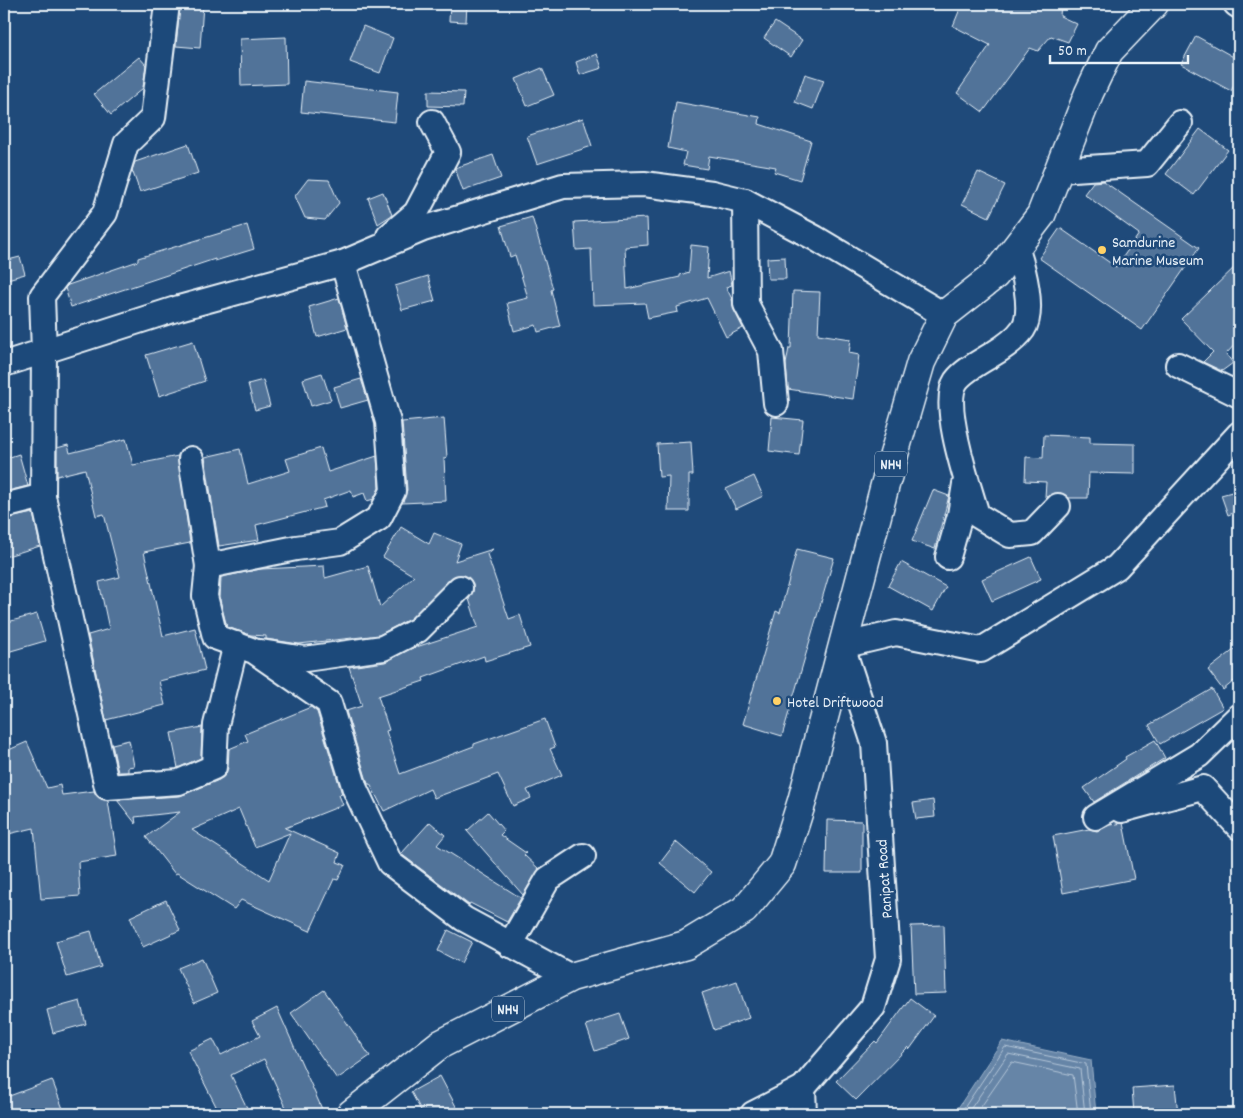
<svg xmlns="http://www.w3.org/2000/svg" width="1243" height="1118" font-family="Dekko,sans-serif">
<rect width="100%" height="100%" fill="#1f4a7a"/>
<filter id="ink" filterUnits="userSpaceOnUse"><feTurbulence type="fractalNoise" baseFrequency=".02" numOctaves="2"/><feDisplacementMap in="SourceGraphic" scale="10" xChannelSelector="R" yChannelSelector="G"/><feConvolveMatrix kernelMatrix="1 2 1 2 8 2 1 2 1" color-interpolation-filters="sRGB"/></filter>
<g filter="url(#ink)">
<path fill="#6685a7" stroke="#9ab0c7" d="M1002,1041L1091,1060L1096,1114H954Z"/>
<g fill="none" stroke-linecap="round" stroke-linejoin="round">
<g stroke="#b4c6d8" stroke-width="1">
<path d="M960,1114L1005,1047L1086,1064L1091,1114"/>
<path d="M967,1114L1008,1054L1080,1069L1085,1114"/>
<path d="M976,1114L1012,1062L1073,1075L1078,1114"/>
</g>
</g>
<g fill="#517399" stroke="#e8f1f8" fill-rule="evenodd">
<path d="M180,4H203L200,48L176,46Z"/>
<path d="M450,4H467L466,22L449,21Z"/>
<path d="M962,4H1061L1060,16L1077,24L1068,42L1051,36L1038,51L1030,48L983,112L957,93L990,45L953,26Z"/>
<path d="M775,22L802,40L791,57L764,38Z"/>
<path d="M363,26L393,38L380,73L350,62Z"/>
<path d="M1196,36L1239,60V76L1231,91L1181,64Z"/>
<path d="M286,37L287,84L241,86L240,39Z"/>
<path d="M597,54L602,68L580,75L576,62Z"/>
<path d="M139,57L146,65L143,88L111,115L94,94Z"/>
<path d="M542,68L554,95L527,106L516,79Z"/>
<path d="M805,74L824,80L813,109L795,102Z"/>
<path d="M304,81L398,92L395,122L301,112Z"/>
<path d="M428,91L464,92L463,107L428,106Z"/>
<path d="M676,102L760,117L759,124L811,141L800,180L774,172L776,167L709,156L707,169L683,165L686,152L668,148Z"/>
<path d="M583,118L592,146L537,164L527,136Z"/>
<path d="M1200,129L1228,150L1194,195L1166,174Z"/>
<path d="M188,144L198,173L140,192L132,170L135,162Z"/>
<path d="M493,155L501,178L463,191L455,168Z"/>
<path d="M978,172L1005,185L989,217L962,204Z"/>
<path d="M308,179L329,180L339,203L325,220L305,218L295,196Z"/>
<path d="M1103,181L1199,248L1142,330L1039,258L1060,228L1116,267L1139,234L1084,194L1093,182Z"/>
<path d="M383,192L392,215L378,224L368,198Z"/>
<path d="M532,217L553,289L551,290L560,326L538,332L536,325L514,331L507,303L528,298L515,255L510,257L501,226Z"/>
<path d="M647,218L648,245L625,247L627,289L680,277V275L689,272L691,245L709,247L707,278L729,271L732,285L726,287L732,299L734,310L743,328L726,337L707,298L677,307L678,312L648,318L645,303L593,305L591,249L576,250L574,222Z"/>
<path d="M247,225L254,249L215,261V259L71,307L65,288L68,285L138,261V258Z"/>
<path d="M20,257L25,274L4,280V261Z"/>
<path d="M785,257L786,279H768L767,258Z"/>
<path d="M1239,263V340L1226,354L1233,363L1222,371L1203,362L1213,352L1181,319Z"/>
<path d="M428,276L435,301L402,310L395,286Z"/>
<path d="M793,291L820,292L818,334L851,339L849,353L859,355L853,399L788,389L786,364L789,348H791Z"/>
<path d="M339,298L347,328L317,337L309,307Z"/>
<path d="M193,341L205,381L159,396L146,355Z"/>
<path d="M322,373L331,400L311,406L303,379Z"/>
<path d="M361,379L368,400L340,408L334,387Z"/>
<path d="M263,380L270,406L255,410L248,384Z"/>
<path d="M772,417L803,420L799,455L769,451Z"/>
<path d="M444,418L447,457L444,458L446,501L402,503L407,490L402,422Z"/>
<path d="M1044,435L1090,437V443L1135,444V474L1089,473L1088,498H1068L1061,493L1045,497L1046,482L1025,481L1026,457L1043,458Z"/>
<path d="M126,439L133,465L178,456L190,543L144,552L163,636L195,628L205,670L159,681L165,705L106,720L88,635L109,629L99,582L120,577L104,514L96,516L85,469L57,476V448L68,445L70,453Z"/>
<path d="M691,442L693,475H689V511H668L669,476L659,477L657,444Z"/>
<path d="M321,448L328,472L377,456L379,488L374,499L367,501L364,493L353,497L351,490L323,500L325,507L256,525L259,540L219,546L205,457L240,449L248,484L290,471L286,459Z"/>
<path d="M19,454L28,486L4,492V459Z"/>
<path d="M754,476L763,496L736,509L726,489Z"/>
<path d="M933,490L949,496L935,549L912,541Z"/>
<path d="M1239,490V511L1228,515L1221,495Z"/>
<path d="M33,513L40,546L4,557V519Z"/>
<path d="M401,527L429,544L434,533L461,544L455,561L493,549L487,554L509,619L520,615L530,647L485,661L484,656L423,678L424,681L378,696L389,730L386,731L400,774L474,746V744L545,719L555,747L550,749L562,775L527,790L531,798L513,806L498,774L434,798L430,789L384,811L370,784H368L346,711L362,706L349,667L385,662L410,649L478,627L469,599L473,591V584L469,578L463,575L451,578L410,619L379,635L299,644L266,639V636L250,635L227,627L220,600L221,577L261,569L324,566L325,578L368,566L380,607L414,576L383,557Z"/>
<path d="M797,549L834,558L782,736L743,724L776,611L780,613Z"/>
<path d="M1031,557L1041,579L992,601L982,579Z"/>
<path d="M901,562L946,587L933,611L888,586Z"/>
<path d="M37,614L45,641L4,653V623Z"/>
<path d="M1239,646V677L1223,690L1208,670Z"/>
<path d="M1212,689L1223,708L1160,744L1149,725Z"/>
<path d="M311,707L317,712L342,794L339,795L343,805L285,828L340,853L337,862L345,865L338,880L334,879L310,931L241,900L234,909L177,873L175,874L146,837L180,812L135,817L136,824L117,800L180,796L219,780L225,775L228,768L229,749L248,741L245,734ZM239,809L255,847L290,833L269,880L192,830Z"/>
<path d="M202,727L201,758L178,768L171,733Z"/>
<path d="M129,740L134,766L128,767V772H118L112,744Z"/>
<path d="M1155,740L1165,758L1094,802L1084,788L1126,759L1125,757Z"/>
<path d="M27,742L47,788L60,785L62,795L94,791L101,799L108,801L117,856L78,862L80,896L41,899L34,828L4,835V752Z"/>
<path d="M933,800L935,817L916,819L913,803Z"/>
<path d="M488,812L504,831L500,835L526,853L524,855L539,869L523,895L467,831Z"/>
<path d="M827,820L862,821V873H826Z"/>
<path d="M430,822L445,835L437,845L521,898L507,922L470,903L469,905L401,854Z"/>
<path d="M1123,823L1134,879L1063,893L1053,836L1089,829L1097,831L1110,825Z"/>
<path d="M676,842L711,872L695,892L660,863Z"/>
<path d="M166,900L180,930L143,947L130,917Z"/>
<path d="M944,925L946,993L914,994L911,926Z"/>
<path d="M448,930L472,942L461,963L438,951Z"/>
<path d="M91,931L101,967L67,977L56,941Z"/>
<path d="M202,958L217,993L194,1003L178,968Z"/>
<path d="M737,981L749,1018L714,1030L702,993Z"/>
<path d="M324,990L370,1056L337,1079L291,1013Z"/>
<path d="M910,998L934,1016L910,1049L908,1047L856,1100L836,1081L875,1041L877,1043Z"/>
<path d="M80,1001L86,1024L53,1033L47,1010Z"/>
<path d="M277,1008L322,1109L310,1114H289L264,1059L231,1075L250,1114H220L188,1051L213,1039L221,1055L260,1036L252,1021Z"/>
<path d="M620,1014L629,1039L595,1051L586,1025Z"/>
<path d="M440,1076L460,1114H423L411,1092Z"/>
<path d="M52,1080L65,1114H4V1098Z"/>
<path d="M1175,1085L1178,1114H1134L1132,1088Z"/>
</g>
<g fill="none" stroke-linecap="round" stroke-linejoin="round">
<g stroke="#e8f1f8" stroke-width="28">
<g id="minor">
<path d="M167,4L153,118L126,144L105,213L42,296L44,352L43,496L107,787L179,782L214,767L216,725L236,644"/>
<path d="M1236,4L1239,6"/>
<path d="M1059,170L1147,164L1180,123"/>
<path d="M745,201L746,304L771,351L776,403"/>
<path d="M389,236L416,213L448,152L432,122"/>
<path d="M1016,247C1023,267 1035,311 1023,329C1016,339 1003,348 993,354C982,361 964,370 956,381C940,405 969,487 977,515L1010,535L1032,533L1058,506"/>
<path d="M343,263L423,229L563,186L644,184L712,193L745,201L815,238L944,315"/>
<path d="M4,364L179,308L343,263L388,422L393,491L379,518L340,542L296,548L208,566L205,596L215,637L254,651L329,703L355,789L390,863L464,919L571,977"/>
<path d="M1178,365L1239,395"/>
<path d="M191,459L208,566"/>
<path d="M4,506L43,496"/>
<path d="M948,557L960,515L965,484"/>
<path d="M261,652L305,659L383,648L418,630L460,588"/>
<path d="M1122,810L1203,788L1239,827"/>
<path d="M1096,817L1199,755L1239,716"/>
<path d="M510,945L548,879L583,856"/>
<path d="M803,1088L804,1114"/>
<path d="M753,1114L803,1088L873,1007L888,959L874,743L842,646L896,633L981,650L1117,567L1239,434"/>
</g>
</g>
<g stroke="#e8f1f8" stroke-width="31">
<path id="highway" d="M351,1114L439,1045L571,977L686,945L744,910L782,864L802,801L885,485L921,362L944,315L995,275L1041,215L1089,93L1109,51L1154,4"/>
</g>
<use href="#minor" stroke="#1f4a7a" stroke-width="24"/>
<use href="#highway" stroke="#1f4a7a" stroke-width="28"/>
</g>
</g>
<g fill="#ffd166" stroke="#1f4a7a" stroke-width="2">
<circle cx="1102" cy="250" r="5"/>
<circle cx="777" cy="701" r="5"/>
</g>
<g text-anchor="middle" stroke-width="5" stroke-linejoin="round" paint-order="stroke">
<g fill="#1f4a7a" stroke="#acbfd2" stroke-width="1">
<rect x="875" y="451.5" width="32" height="25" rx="4"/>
<rect x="492" y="996.5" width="32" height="25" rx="4"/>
</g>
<g font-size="15" font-weight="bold" fill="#e8f1f8">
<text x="891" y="469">NH4</text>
<text x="508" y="1014">NH4</text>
</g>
<g font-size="16" fill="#e8f1f8" stroke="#1f4a7a" text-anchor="start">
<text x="1112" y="247">Samdurine<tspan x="1112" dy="18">Marine Museum</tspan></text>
<text x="787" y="707">Hotel Driftwood</text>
</g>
<g font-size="16" fill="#e8f1f8" stroke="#1f4a7a">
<text transform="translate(883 879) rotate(-94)" y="6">Panipat Road</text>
</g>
</g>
<rect width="1243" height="1118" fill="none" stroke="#1f4a7a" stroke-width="20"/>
<rect x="10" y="10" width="1223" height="1098" fill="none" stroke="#e8f1f8" stroke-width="2" filter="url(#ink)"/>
<path d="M1050 55v8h138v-8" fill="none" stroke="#e8f1f8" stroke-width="2.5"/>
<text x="1058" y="55" font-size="15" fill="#e8f1f8" stroke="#1f4a7a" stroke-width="4" paint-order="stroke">50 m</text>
</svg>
